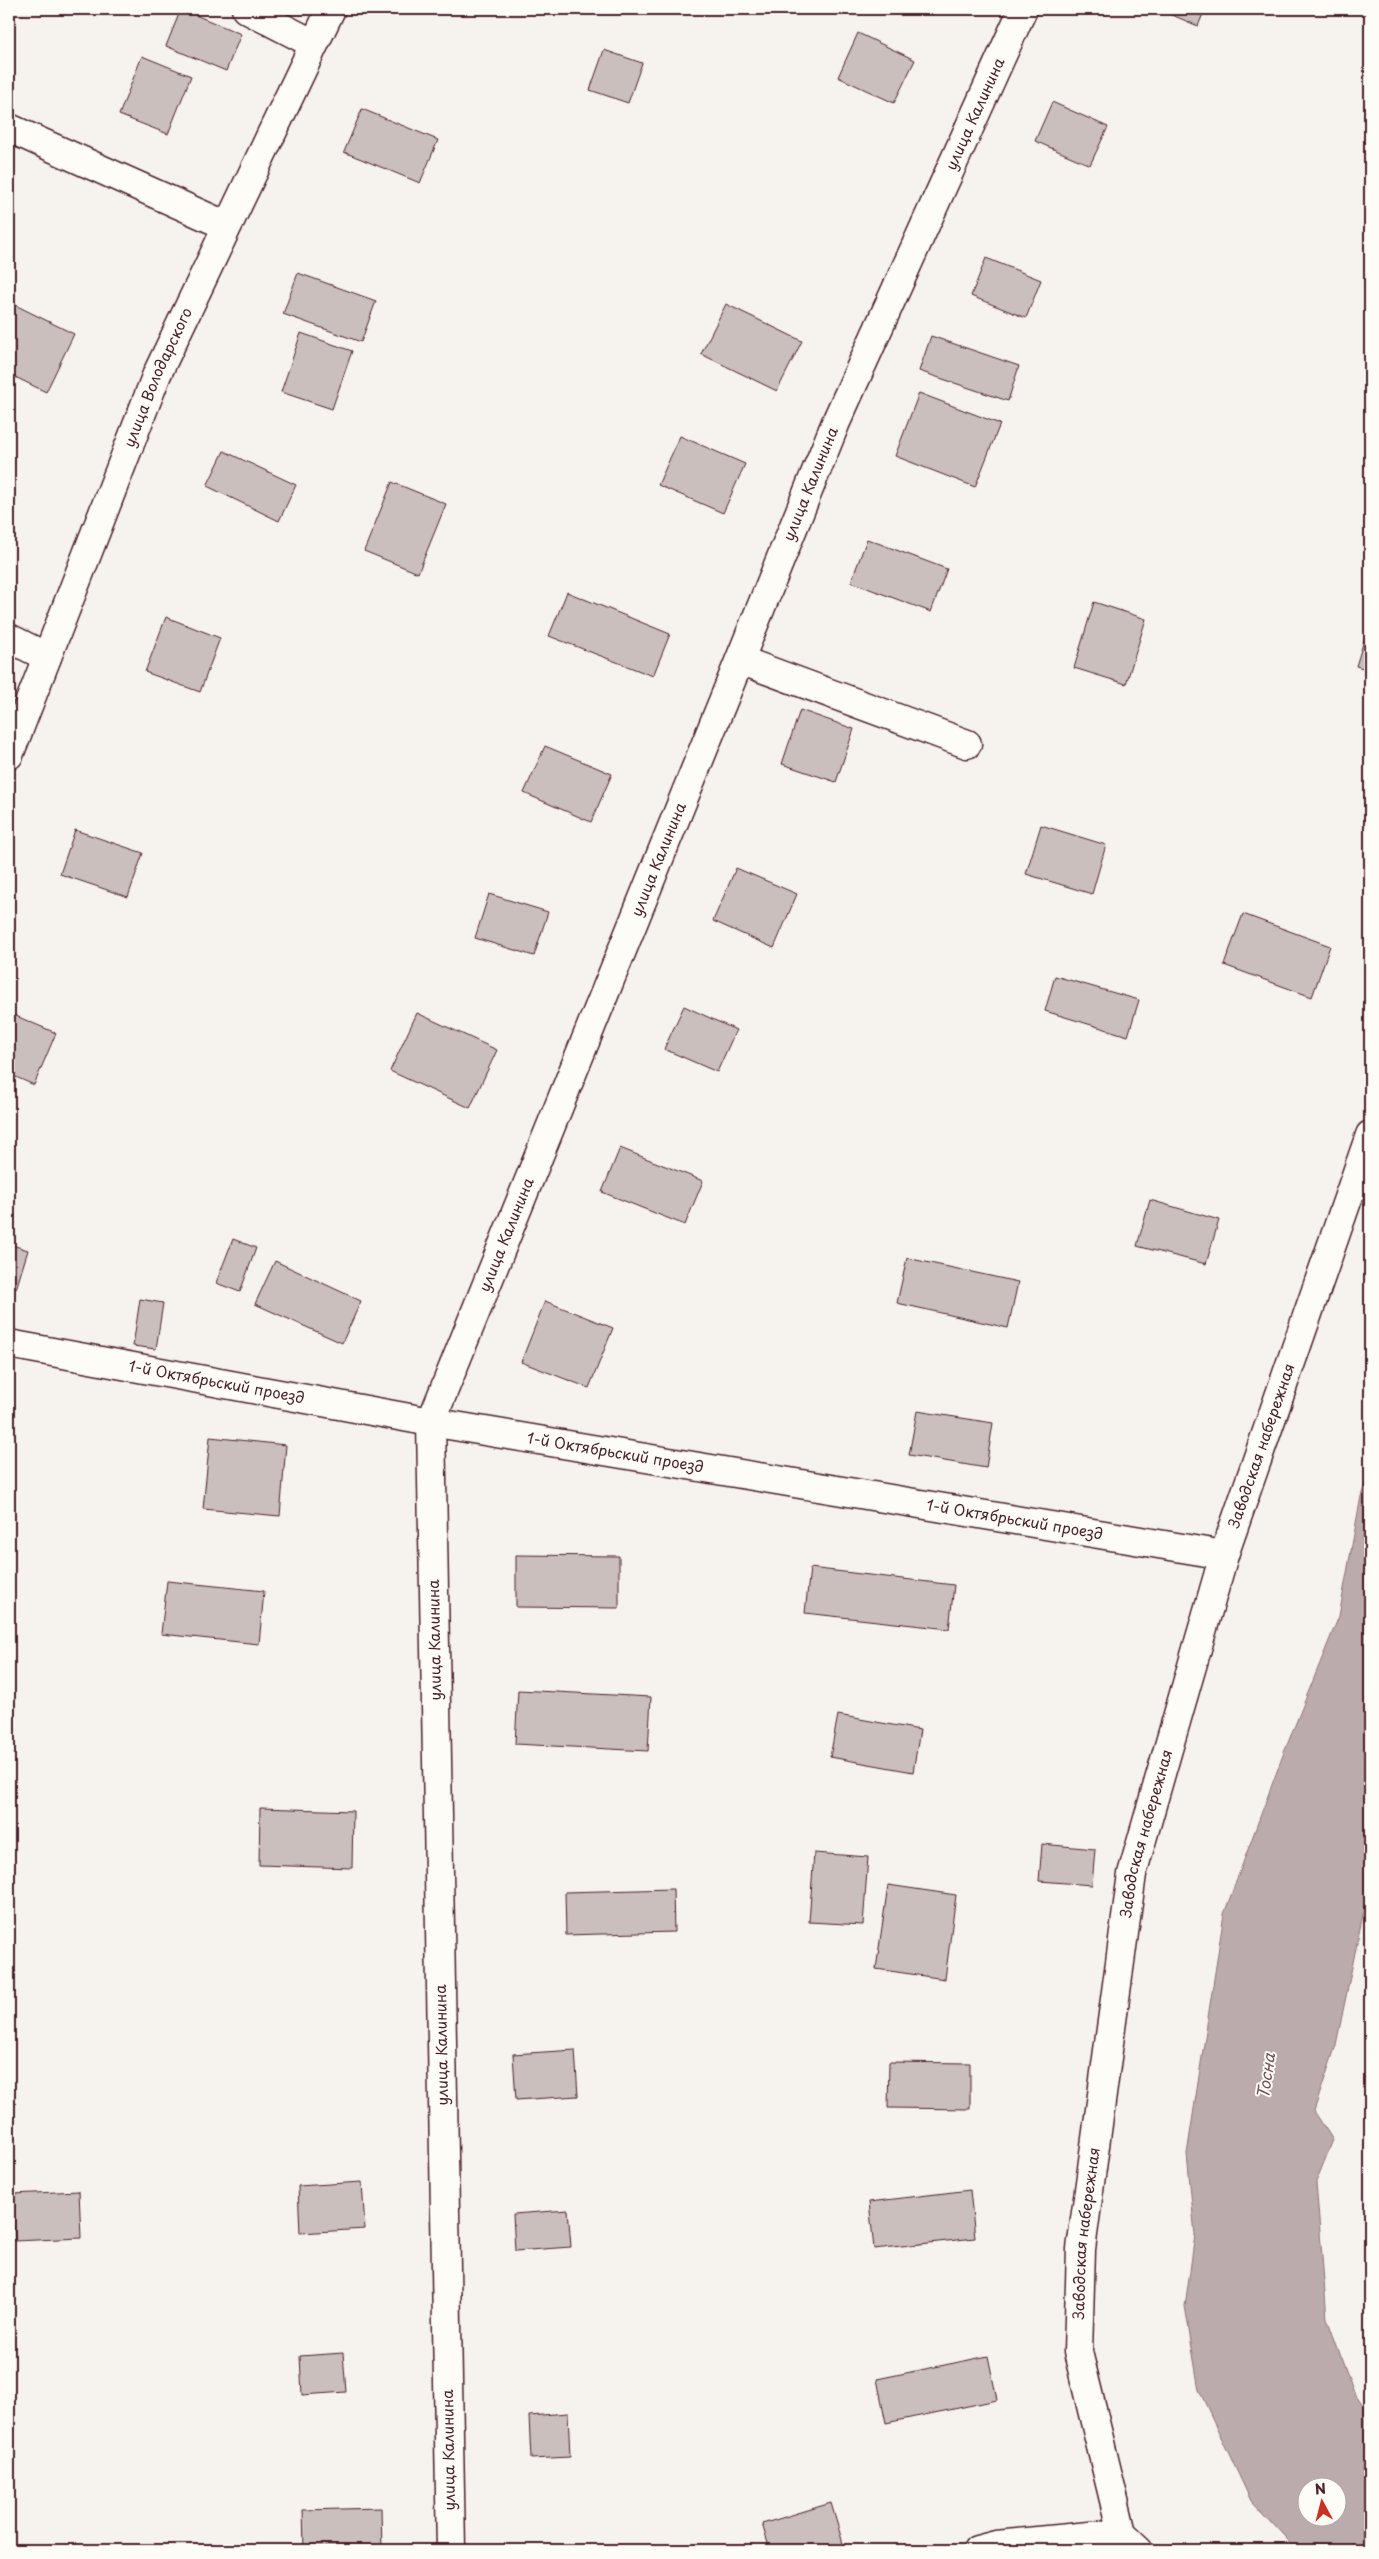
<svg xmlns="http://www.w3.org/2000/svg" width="1379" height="2559" font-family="'Playpen Sans',sans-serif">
<rect width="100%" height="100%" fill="#f6f3ef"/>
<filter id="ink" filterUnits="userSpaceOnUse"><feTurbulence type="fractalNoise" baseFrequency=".02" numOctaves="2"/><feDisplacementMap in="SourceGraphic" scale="10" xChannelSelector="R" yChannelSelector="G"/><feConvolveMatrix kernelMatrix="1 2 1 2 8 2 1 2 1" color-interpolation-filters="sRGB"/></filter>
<g filter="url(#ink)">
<path fill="#bbabac" stroke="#8e7378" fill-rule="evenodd" d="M1370,1471V1880L1336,2045L1314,2111L1333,2140L1316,2182L1327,2318L1353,2390L1370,2416V2550H1296L1251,2501L1199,2390L1185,2306L1195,2235L1187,2154L1224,1914L1283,1755L1339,1616L1361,1496ZM1306,2486H1336V2516H1306Z"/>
<g fill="#cbbfbe" stroke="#4a1f2b">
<path d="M181,9L241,34L226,71L166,46Z"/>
<path d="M1158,9H1205L1198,26Z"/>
<path d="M858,33L915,60L894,103L838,77Z"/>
<path d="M604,50L642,63L628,103L590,90Z"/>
<path d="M142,56L191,76L168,134L119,115Z"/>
<path d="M1052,102L1108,127L1090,165L1035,141Z"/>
<path d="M362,109L438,140L420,183L344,152Z"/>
<path d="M986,258L1041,280L1026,318L971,296Z"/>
<path d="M298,273L376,301L361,342L283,314Z"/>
<path d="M13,304L74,334L46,392L9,374V313Z"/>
<path d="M726,304L802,341L777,391L701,354Z"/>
<path d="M301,333L352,351L332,409L281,392Z"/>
<path d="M931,336L1019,366L1008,401L919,371Z"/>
<path d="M919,393L1000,424L975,487L895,456Z"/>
<path d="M680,436L745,464L723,513L658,485Z"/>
<path d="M224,451L296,485L279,521L207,486Z"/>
<path d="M392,482L446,504L418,573L364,551Z"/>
<path d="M867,539L947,569L931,612L851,582Z"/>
<path d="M567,592L670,634L653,676L549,636Z"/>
<path d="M1094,602L1146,619L1126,684L1074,668Z"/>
<path d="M166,617L220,638L200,692L145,672Z"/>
<path d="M1370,621V670L1356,666Z"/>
<path d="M800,710L854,729L836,782L782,764Z"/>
<path d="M545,746L612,774L591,822L524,793Z"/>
<path d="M1041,825L1106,845L1092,894L1026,874Z"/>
<path d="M75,830L143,853L128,897L60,874Z"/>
<path d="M736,868L797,894L774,948L713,921Z"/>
<path d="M489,894L548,912L534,956L475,938Z"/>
<path d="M1243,914L1330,946L1312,997L1224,965Z"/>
<path d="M1055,976L1139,1000L1128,1036L1045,1011Z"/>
<path d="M684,1006L736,1030L717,1072L664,1049Z"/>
<path d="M9,1013L56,1033L34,1085L9,1074Z"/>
<path d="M417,1013L497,1050L470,1108L390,1071Z"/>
<path d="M620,1148L703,1181L685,1225L602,1192Z"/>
<path d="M1150,1200L1219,1220L1206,1264L1137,1246Z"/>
<path d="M233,1239L256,1248L240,1292L216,1283Z"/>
<path d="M9,1244L28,1250L16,1289L9,1287Z"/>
<path d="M907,1258L1018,1282L1008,1328L897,1303Z"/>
<path d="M275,1261L361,1301L342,1343L255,1304Z"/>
<path d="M140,1299L163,1303L156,1349L133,1346Z"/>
<path d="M545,1301L613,1328L589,1388L521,1362Z"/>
<path d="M917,1411L993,1423L986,1468L909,1455Z"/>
<path d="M210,1437L286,1445L280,1516L203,1509Z"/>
<path d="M516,1555L619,1556V1608L516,1607Z"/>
<path d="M810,1568L954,1585L949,1629L805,1613Z"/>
<path d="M167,1581L264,1591L259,1644L161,1634Z"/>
<path d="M518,1690L651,1697L648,1751L515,1744Z"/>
<path d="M838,1715L920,1730L913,1772L830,1757Z"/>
<path d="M260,1808L353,1811L352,1868L259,1865Z"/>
<path d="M1042,1844L1095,1849L1092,1885L1039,1881Z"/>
<path d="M814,1853L868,1857L863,1925L809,1922Z"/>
<path d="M888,1885L956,1895L945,1979L876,1969Z"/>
<path d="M673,1889L674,1932L566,1935L565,1892Z"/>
<path d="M575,2050L578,2096L516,2100L513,2054Z"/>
<path d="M889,2062L970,2063V2109L888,2108Z"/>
<path d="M362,2182L365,2229L300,2233L298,2186Z"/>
<path d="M970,2190L975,2238L874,2249L869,2202Z"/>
<path d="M79,2191L81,2238L15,2241L12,2194Z"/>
<path d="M568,2210L571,2247L515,2251L513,2214Z"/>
<path d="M343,2353L346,2392L302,2395L300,2356Z"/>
<path d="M988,2356L997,2400L886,2423L877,2379Z"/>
<path d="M568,2413L570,2457L531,2459L529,2416Z"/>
<path d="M831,2503L844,2547L833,2550H770L762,2524Z"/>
<path d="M381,2508L382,2550H304L303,2510Z"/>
</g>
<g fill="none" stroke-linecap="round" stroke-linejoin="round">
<g stroke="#4a1f2b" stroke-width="31">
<g id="minor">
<path d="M246,9L314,44"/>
<path d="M9,128L227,226"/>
<path d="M9,638L47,657"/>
<path d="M740,660L967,744"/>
<path id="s1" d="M9,755L157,374L331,9"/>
<path id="s2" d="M9,1344L431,1422L1224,1555"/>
<path id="s3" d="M451,2550L431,1422L836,422L1023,9"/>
<path d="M977,2550L996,2545L1122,2533"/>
<path id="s4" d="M1140,2550L1122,2533L1078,2352L1081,2249L1132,1874L1224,1555L1370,1135"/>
</g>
</g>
<use href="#minor" stroke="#fdfcf7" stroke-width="28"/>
</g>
</g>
<g text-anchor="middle" stroke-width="4" stroke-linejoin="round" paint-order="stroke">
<g font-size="15" fill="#4a1f2b" stroke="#fdfcf7">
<text dy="5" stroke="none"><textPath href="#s3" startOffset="2545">улица Калинина</textPath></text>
<text dy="5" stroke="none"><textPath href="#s1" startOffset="406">улица Володарского</textPath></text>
<text dy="5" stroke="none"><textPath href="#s3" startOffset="2140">улица Калинина</textPath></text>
<text dy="5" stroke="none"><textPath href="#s3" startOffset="1735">улица Калинина</textPath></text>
<text dy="5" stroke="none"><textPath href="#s3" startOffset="1330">улица Калинина</textPath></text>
<text dy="5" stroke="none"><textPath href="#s2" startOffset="211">1-й Октябрьский проезд</textPath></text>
<text dy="5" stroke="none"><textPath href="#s4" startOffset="1140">Заводская набережная</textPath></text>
<text dy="5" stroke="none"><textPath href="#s2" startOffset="616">1-й Октябрьский проезд</textPath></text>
<text dy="5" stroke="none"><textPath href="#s2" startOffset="1021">1-й Октябрьский проезд</textPath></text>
<text transform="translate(435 1640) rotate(-91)" y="5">улица Калинина</text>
<text dy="5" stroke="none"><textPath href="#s4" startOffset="735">Заводская набережная</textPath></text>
<text transform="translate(442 2045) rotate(-91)" y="5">улица Калинина</text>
<text dy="5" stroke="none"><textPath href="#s4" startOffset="330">Заводская набережная</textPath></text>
<text transform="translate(449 2450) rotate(-91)" y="5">улица Калинина</text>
</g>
<g font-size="16" font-style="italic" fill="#725058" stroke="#fdfcf7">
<text transform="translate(1266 2076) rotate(-82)" y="6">Тосна</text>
</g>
</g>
<rect width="1379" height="2559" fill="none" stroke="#fdfcf7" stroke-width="30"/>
<rect x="15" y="15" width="1349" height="2529" fill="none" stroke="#4a1f2b" stroke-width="2" filter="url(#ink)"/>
<g transform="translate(1322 2502) rotate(353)"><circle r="24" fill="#fdfcf7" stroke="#b5a4a5"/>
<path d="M0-4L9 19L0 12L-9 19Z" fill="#c8321e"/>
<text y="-8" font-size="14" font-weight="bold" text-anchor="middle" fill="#4a1f2b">N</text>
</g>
</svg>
